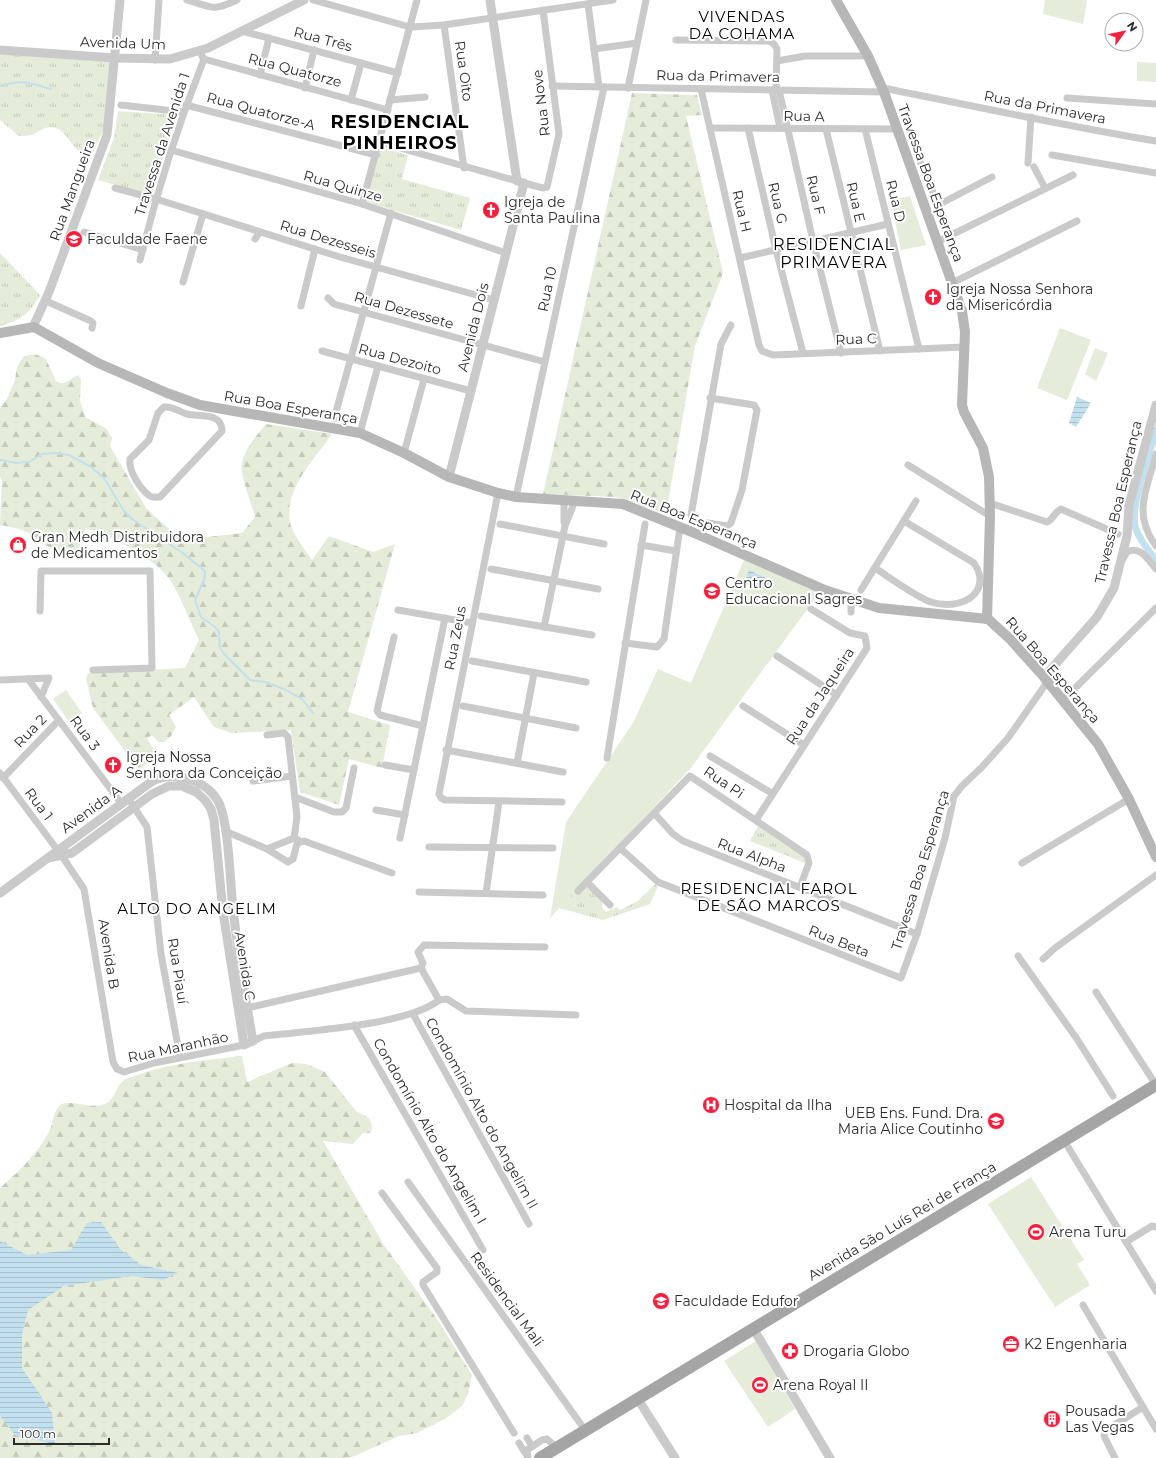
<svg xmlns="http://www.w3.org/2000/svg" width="1156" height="1458" font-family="Montserrat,sans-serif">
<defs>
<pattern id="grass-tufts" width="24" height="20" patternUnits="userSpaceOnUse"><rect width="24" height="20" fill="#e5ecd9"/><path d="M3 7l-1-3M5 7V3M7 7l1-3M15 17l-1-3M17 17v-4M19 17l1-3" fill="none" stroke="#c5cbbb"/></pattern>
<pattern id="forest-firs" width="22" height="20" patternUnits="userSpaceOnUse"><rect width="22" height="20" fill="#e5ecd9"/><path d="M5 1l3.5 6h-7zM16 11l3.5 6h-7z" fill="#c5cbbb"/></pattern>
<pattern id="water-rules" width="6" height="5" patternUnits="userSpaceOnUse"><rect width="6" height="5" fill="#c3e0ee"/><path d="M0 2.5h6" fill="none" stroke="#a8c0cc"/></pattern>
</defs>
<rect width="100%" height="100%" fill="#fff"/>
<g fill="url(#grass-tufts)">
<path d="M0,54L111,62L104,129L92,155C73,157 69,129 52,127C45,126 38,133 31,135C27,136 23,136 19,136L0,120Z"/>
<path d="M118,111L177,115L150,195L98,180L114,138Z"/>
<path d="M380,147L408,155L402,179L470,198L461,230L365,202Z"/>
<path d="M0,253L40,295C31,313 19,321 0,326Z"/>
<path d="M758,826L806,857L805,863L750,841Z"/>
<path d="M583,883L602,900V907L606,912L617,907L620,910L638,901L655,884L658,886L650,904L603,920L559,908Z"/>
</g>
<g fill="url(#forest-firs)">
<path d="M632,93L697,95L702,115L686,116L723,273L695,346L666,514L616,497L543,494Z"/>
<path d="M35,354L46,359L56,381C64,387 70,379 78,375L81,380L80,400L85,417L107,429L112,438L110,446L146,508L181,540L242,533L255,517C252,504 239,474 242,463C245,448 257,435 266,424L332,434C314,460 281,492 291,526C294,536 306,551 312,560L329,536L373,552L395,544L348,712L390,725L382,768L349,759L339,805L300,792L291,730L232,733L214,727L194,697L169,715L176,727L171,736L164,742H159L152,735L147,738L157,756L139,770L93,708L86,679L88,673L185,668L199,640C191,624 180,594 170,580C150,553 116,540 86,528L76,558L40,543C31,530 15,528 0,525L2,481L0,477V408L7,399L15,380L17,367L24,356Z"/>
<path d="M242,1056L247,1082L292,1063L306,1064L325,1072L356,1111L369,1118L372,1126L371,1133H363L353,1144L323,1141L384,1245L439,1322L472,1375L468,1394L462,1406L445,1419L417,1433L399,1436L350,1458H0V1188C18,1172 36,1155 48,1134C53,1126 53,1109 62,1104C72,1099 92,1111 107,1103C115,1098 116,1087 123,1081C126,1078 133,1077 137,1075C171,1063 206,1060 242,1056Z"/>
</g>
<g fill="#e5ecd9">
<path d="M1045,0H1087L1083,24L1043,14Z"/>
<path d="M1137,62L1156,63V82L1137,81Z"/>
<path d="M910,196L926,245L901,250L891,200Z"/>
<path d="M1060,328L1091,340L1067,400L1037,388Z"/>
<path d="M1095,348L1108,353L1096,381L1085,374Z"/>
<path d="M744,560L820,592L690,769L550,918L566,822L633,723L658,669L691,683Z"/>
<path d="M66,690L82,713L69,722L53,699Z"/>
<path d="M1031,1177L1084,1260L1077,1264L1090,1285L1055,1307L988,1204Z"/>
<path d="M756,1341L795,1409L768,1427L724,1361Z"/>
</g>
<g fill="url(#water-rules)">
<path d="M1077,397L1091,403L1076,427L1069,423Z"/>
<path d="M749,570L770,580L767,590L745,582Z"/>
<path d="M101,1222L120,1249L141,1265L178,1273L163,1280L131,1276L64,1286L28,1310L22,1334V1368L52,1413L55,1444L16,1436L0,1416V1241L27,1255L71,1250L87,1223Z"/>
</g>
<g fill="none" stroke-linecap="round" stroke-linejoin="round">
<g stroke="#c3e0ee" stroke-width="2">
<path d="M0,86C23,79 29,83 51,89"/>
<path d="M0,460L17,463L29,462L42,454L56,453L69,455L91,467L104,478L124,511L132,519L184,554L205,571L204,581L195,600L201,617L214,626L219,632L220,648L225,655L250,680L265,682L284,689L302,699L313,713"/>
</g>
<path stroke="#c3e0ee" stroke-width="7" d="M1156,430C1150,454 1130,505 1135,526C1139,539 1148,550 1156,560"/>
<g stroke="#cacaca" stroke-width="7">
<path d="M187,0C212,7 211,12 237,0"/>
<path d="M313,0L410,27L444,25L613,0"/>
<path d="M588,4L599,87"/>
<path d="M444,25L464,168"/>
<path d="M242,31L398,73"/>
<path d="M676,40L769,41L774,44L777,49L776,90"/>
<path d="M594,49L637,43"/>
<path d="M202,56L204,59L388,110"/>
<path d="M155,60L159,0"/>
<path d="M777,61L805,56H868"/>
<path d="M260,75L269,38"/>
<path d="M552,86L884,92"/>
<path d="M305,88L314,50"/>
<path d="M628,88L646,0"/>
<path d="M883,88C974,106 1065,126 1156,141"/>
<path d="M701,89L759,345L762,351L773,355L964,347"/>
<path d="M772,90L780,128"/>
<path d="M779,90L813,241L841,353"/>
<path d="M1067,98L1156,104"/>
<path d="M351,100L361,63"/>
<path d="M390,100L425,97"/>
<path d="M121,105L183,112"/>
<path d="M186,105L376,155"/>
<path d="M710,128L898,129"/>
<path d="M748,128L776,250L803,353"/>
<path d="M826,129L880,351"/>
<path d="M865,129L919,349"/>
<path d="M379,142L517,181"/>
<path d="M171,150L362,204L506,253"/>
<path d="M916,152L951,235"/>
<path d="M1052,155L1156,173"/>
<path d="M1028,163L1031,117"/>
<path d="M1034,167L1045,188"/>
<path d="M524,183L543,188L547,187L559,134L543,10"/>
<path d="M115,188L156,199L340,257L494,300"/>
<path d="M362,204L417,0"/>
<path d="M938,205L992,177"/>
<path d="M84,232L143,250"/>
<path d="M255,239L260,232"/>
<path d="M937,242L1073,175"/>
<path d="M740,258L888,224"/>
<path d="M140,260C157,191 178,125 204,59"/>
<path d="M183,282L203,214"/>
<path d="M952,283L1077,221"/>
<path d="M328,298L334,304L545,362"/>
<path d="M46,301L91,321L93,323L92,328"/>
<path d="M301,306L315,249"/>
<path d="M322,351L471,391"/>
<path d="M710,398L754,405L757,410L742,490L731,523L727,526L695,521L691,515L721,344L731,325"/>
<path d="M164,407C173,406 179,412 187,414C200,417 222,412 222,431L160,497C157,497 153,498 150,496C141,490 128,471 130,459L149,440L158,413Z"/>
<path d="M334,419L391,213"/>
<path d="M360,433L378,366"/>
<path d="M404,453L424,379"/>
<path d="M1156,454C1147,489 1132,514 1156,546"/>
<path d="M908,465L990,516"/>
<path d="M498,493L439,794L441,798L445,800L562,802"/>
<path d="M516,497L604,87"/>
<path d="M564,500V522"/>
<path d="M990,503L1047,522C1054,519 1054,512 1061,509L1118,534"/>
<path d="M500,524L604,544"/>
<path d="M641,545L676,551"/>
<path d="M1123,559L1127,552C1141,545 1148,560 1156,569"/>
<path d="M875,568C889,577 916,597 931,602C946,607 970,605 978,589C982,580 979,570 974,563L904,521"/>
<path d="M491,569L598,589"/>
<path d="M861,590L916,501"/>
<path d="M851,599V612"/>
<path d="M398,610L472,623"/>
<path d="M40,611L41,571H150L152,668L93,670"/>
<path d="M481,616L592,635"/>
<path d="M544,627L565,526L575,501"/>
<path d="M394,637L377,711L380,715L423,726"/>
<path d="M625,643L657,647L664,639L680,527"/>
<path d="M777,656L837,695"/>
<path d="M472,661L586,682"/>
<path d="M28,679L121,803"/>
<path d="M0,680L49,678L41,697"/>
<path d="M1063,700L1156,608"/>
<path d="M463,706L576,728"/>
<path d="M743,706L804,745"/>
<path d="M267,735L284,733L288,737L297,817L294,838"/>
<path d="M446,750L563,772"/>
<path d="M710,756L773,794"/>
<path d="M607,758L645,524"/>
<path d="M517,763L534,673"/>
<path d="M385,765L414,770"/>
<path d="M0,773L62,856L84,889L113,1062L117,1069L124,1072L154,1063L244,1045"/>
<path d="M3,778L59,720"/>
<path d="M253,781L292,776"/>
<path d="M295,797L334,812H342L346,808L354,768"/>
<path d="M128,798L147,827L161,954L180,1057"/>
<path d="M376,810L405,815"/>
<path d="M654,813L673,834L683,841L917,934"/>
<path d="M756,820L867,648L865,636L850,633L811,609"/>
<path d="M225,831L267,849L288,862L293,859L298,840L294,838L267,849"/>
<path d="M400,838L445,618"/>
<path d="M298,843L304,841L392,873"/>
<path d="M429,847L553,848"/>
<path d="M620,848L658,882L901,978L917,934L945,838L954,796L962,786L982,767L1008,738L1048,681"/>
<path d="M1022,863L1129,799"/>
<path d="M587,882L610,905"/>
<path d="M578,891L690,776L807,855L809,863L800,887"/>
<path d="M419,892L543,895"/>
<path d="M486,893L499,802"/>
<path d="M1018,956L1077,1039L1113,1096"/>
<path d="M1043,959L1055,948L1156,875"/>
<path d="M421,968L423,963L418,952L424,945L545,947"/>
<path d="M421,968L439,1000"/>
<path d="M1096,992L1156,1085"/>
<path d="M439,1000L447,999L466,1011L576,1015"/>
<path d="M247,1008L421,968"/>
<path d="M413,1014L529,1224"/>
<path d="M354,1025L483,1250"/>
<path d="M253,1041L264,1036C306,1031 409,1025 439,1000"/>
<path d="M1068,1147L1156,1291"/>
<path d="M408,1182L585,1430"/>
<path d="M382,1193L437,1268V1272L423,1282V1285L514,1433"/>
<path d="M1126,1242L1152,1226L1156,1227"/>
<path d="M1083,1305L1156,1429"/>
<path d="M527,1438L532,1446"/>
<path d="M519,1443L527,1456"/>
<path d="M528,1458L527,1450L542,1440L547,1439L557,1448"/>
<path d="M1115,1458L1104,1436L1105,1431L1143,1407"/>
</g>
<g stroke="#cacaca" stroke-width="9">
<path d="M0,50L115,58L170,59L208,48L304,0"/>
<path d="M33,327L49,292L107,135L120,0"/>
<path d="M449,477L524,183L517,181L490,0"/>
<path d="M1044,677L1097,617L1114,588L1127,536L1129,505L1156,405"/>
<path d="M0,893L151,782C173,770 205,779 218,801C229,821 230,883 233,909C238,953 245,997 253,1041L244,1045L223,912L214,820L211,809L205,800L196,792L182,786H169L152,794L72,853L48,858"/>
<path d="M753,1328L830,1458"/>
<path d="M641,1404L675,1458"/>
</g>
<g stroke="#b7b7b7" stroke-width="10">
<path d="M836,0L868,56L884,92L962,311L965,332L962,405L964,412L983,448L989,477L990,516L987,619"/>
<path d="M0,333L34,327L98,363L167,393L200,405L360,433L404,453L449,477L498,493L516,497L623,504L692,532L825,590L879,608L988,619L1010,639L1044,677L1098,744L1129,799L1156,857"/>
</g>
<path stroke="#a5a5a5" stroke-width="12" d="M540,1458L1156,1085"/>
</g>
<defs>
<g id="church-disc" transform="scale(0.9)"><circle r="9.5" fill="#f51f3d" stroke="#fff"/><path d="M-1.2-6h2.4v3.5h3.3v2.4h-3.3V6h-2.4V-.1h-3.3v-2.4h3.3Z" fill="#fff"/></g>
<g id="university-disc" transform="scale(0.9)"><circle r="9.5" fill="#f51f3d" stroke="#fff"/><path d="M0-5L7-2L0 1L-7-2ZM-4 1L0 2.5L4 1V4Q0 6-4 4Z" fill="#fff"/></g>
<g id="shop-disc" transform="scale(0.9)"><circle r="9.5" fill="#f51f3d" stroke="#fff"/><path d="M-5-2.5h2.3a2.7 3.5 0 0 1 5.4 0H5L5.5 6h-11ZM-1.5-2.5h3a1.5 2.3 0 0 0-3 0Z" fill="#fff"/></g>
<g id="school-disc" transform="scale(0.9)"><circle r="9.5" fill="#f51f3d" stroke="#fff"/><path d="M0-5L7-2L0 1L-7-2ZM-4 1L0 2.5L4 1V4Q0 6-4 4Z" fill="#fff"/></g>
<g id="hospital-disc" transform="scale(0.9)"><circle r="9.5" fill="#f51f3d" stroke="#fff"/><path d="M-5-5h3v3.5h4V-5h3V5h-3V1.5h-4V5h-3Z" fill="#fff"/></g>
<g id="stadium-disc" transform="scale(0.9)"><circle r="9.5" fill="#f51f3d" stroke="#fff"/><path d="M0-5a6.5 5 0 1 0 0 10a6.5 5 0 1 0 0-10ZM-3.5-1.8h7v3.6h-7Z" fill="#fff"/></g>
<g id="office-disc" transform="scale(0.9)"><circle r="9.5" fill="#f51f3d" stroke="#fff"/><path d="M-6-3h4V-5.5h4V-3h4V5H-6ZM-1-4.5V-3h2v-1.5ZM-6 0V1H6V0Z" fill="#fff"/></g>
<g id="pharmacy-disc" transform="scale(0.9)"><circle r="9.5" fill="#f51f3d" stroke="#fff"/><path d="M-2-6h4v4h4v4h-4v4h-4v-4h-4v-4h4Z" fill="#fff"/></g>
<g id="building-disc" transform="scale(0.9)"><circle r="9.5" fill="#f51f3d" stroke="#fff"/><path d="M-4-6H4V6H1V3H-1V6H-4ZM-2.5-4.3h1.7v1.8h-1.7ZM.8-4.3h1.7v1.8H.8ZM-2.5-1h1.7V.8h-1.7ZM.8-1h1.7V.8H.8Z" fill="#fff"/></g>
</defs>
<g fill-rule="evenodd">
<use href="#church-disc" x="491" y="210"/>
<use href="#university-disc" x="74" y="239"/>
<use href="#church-disc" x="933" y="297"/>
<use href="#shop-disc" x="18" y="545"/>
<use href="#school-disc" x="712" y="591"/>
<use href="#church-disc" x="113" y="765"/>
<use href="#hospital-disc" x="711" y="1105"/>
<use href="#school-disc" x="996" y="1121"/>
<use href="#stadium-disc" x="1036" y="1232"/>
<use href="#university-disc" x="661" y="1301"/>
<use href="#office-disc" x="1011" y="1344"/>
<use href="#pharmacy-disc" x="790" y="1351"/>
<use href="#stadium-disc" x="760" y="1385"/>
<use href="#building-disc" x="1052" y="1419"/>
</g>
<g text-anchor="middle" stroke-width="4" stroke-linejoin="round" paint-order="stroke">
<g font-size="14" fill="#2d2d2d" stroke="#fff">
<text transform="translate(323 39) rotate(15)" y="5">Rua Três</text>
<text transform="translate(123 43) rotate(2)" y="5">Avenida Um</text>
<text transform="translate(295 70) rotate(15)" y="5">Rua Quatorze</text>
<text transform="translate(464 71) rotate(82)" y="5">Rua Oito</text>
<text transform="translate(718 76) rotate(1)" y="5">Rua da Primavera</text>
<text transform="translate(541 103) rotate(-97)" y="5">Rua Nove</text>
<text transform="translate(1045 107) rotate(11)" y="5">Rua da Primavera</text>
<text transform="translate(261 111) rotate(15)" y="5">Rua Quatorze-A</text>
<text transform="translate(804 116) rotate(1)" y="5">Rua A</text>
<text transform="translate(162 144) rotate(-72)" y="5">Travessa da Avenida 1</text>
<text transform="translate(931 183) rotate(70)" y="5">Travessa Boa Esperança</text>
<text transform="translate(343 186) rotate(16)" y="5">Rua Quinze</text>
<text transform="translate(72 190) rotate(-70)" y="5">Rua Mangueira</text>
<text transform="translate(816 195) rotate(77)" y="5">Rua F</text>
<text transform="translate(896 201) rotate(76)" y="5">Rua D</text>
<text transform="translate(856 202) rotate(77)" y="5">Rua E</text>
<text transform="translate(778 203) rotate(77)" y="5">Rua G</text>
<text transform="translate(742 211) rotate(77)" y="5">Rua H</text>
<text transform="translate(328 239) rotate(17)" y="5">Rua Dezesseis</text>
<text transform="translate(547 289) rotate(-78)" y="5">Rua 10</text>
<text transform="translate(404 310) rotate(16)" y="5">Rua Dezessete</text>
<text transform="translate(473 327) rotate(-76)" y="5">Avenida Dois</text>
<text transform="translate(856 339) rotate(-2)" y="5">Rua C</text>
<text transform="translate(400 359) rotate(15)" y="5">Rua Dezoito</text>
<text transform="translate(291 407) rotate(10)" y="5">Rua Boa Esperança</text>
<text transform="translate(1118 502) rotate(-77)" y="5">Travessa Boa Esperança</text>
<text transform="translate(694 519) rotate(22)" y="5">Rua Boa Esperança</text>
<text transform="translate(455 638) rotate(-79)" y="5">Rua Zeus</text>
<text transform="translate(1053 670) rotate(49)" y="5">Rua Boa Esperança</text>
<text transform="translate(820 696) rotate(-57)" y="5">Rua da Jaqueira</text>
<text transform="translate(30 731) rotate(-46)" y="5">Rua 2</text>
<text transform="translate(85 733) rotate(53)" y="5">Rua 3</text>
<text transform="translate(724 782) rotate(34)" y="5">Rua Pi</text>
<text transform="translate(39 804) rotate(53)" y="5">Rua 1</text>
<text transform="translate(91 809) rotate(-36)" y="5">Avenida A</text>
<text transform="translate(752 855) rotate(21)" y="5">Rua Alpha</text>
<text transform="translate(920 870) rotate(-73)" y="5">Travessa Boa Esperança</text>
<text transform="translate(839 941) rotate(22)" y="5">Rua Beta</text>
<text transform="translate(109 954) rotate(81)" y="5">Avenida B</text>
<text transform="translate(245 966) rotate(81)" y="5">Avenida C</text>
<text transform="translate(178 971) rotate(81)" y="5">Rua Piauí</text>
<text transform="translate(178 1047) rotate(-12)" y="5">Rua Maranhão</text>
<text transform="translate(482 1113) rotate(61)" y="5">Condomínio Alto do Angelim II</text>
<text transform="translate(430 1131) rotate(60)" y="5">Condomínio Alto do Angelim I</text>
<text transform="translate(902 1221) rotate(-31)" y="5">Avenida São Luís Rei de França</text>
<text transform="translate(507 1299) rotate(54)" y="5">Residencial Mali</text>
</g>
<g font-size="14" fill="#2d2d2d" stroke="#fff" text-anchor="start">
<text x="504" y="207">Igreja de<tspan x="504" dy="16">Santa Paulina</tspan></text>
<text x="87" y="244">Faculdade Faene</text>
<text x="946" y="294">Igreja Nossa Senhora<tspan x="946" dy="16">da Misericórdia</tspan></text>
<text x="31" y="542">Gran Medh Distribuidora<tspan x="31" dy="16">de Medicamentos</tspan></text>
<text x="725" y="588">Centro<tspan x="725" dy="16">Educacional Sagres</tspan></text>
<text x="126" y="762">Igreja Nossa<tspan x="126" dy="16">Senhora da Conceição</tspan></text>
<text x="724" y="1110">Hospital da Ilha</text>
<text x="983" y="1118" text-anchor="end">UEB Ens. Fund. Dra.<tspan x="983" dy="16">Maria Alice Coutinho</tspan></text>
<text x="1049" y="1237">Arena Turu</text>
<text x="674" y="1306">Faculdade Edufor</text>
<text x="1024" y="1349">K2 Engenharia</text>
<text x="803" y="1356">Drogaria Globo</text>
<text x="773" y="1390">Arena Royal II</text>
<text x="1065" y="1416">Pousada<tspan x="1065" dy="16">Las Vegas</tspan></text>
</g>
<g font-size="15" letter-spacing="1" fill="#000" stroke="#fff">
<text x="742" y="22">VIVENDAS<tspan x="742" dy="17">DA COHAMA</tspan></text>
<text x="769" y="894">RESIDENCIAL FAROL<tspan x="769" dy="17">DE SÃO MARCOS</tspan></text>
<text x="197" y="914">ALTO DO ANGELIM</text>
</g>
<g font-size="16" letter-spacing="1" fill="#000" stroke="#fff">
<text x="834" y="250">RESIDENCIAL<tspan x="834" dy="18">PRIMAVERA</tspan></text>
</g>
<g font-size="18" font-weight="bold" letter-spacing="1" fill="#000" stroke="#fff">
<text x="400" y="128">RESIDENCIAL<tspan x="400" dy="21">PINHEIROS</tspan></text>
</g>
</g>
<g transform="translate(1124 32) rotate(57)"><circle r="19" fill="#ffffff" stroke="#ababab"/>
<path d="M0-3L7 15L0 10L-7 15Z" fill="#f51f3d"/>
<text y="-6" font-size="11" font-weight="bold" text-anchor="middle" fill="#2d2d2d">N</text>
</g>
<path d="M14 1438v6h95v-6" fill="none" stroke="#2d2d2d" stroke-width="2"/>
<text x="20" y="1438" font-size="12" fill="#2d2d2d" stroke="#ffffff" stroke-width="3" paint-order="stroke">100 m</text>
</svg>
